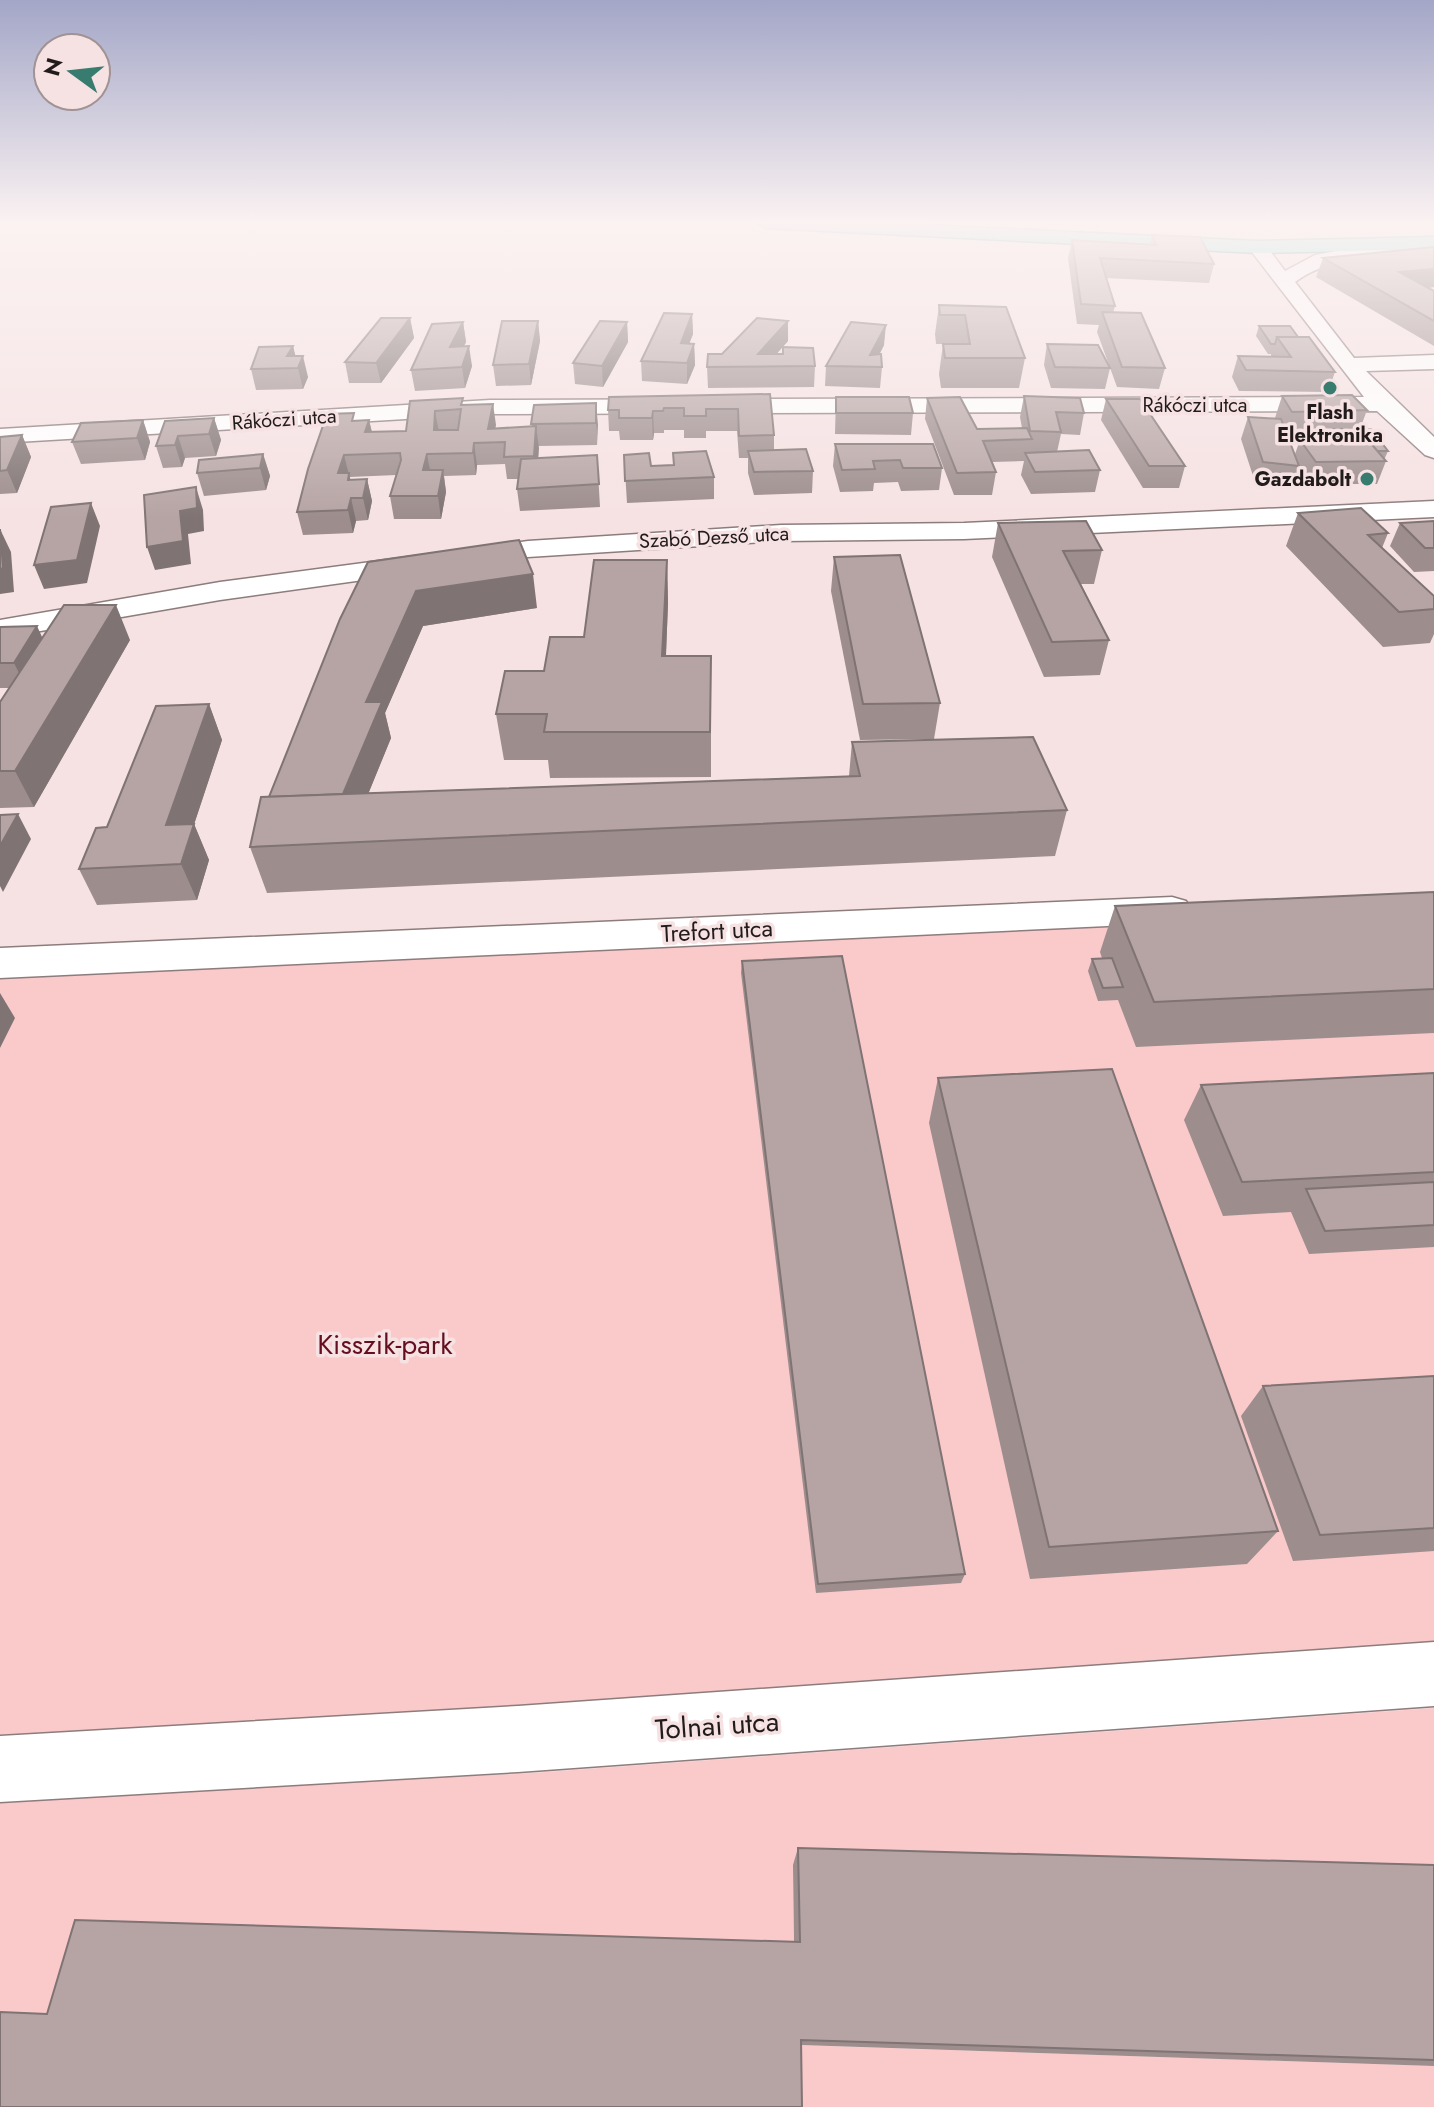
<svg xmlns="http://www.w3.org/2000/svg" width="1434" height="2107" font-family="Jost,sans-serif">
<rect width="100%" height="100%" fill="#f6e2e3"/>
<g fill="#fac9ca">
<path d="M1434,904V1661L0,1755V971Z"/>
<path d="M1434,1708V1883L793,1865L794,1953L93,2021L0,2018V1796L518,1774Z"/>
<path d="M795,2045L1434,2066V2107H796Z"/>
</g>
<g fill="none" stroke-linecap="round" stroke-linejoin="round">
<g stroke="#8d7c7c" stroke-width="3">
<g id="minor">
<path d="M1399,239L1408,245L1406,249C1366,264 1331,255 1295,282L1354,358L1434,355V369L1366,371L1434,437V458L1425,455L1377,411L490,414L0,443V429L490,400L1364,397L1248,247L1257,241L1264,243L1285,271L1315,255Z"/>
<path d="M1434,501V517L964,539L781,541L528,557L220,600L0,638V620L220,582L528,541L781,525L964,523Z"/>
<path d="M1172,897L1186,901L1192,910L1186,919L1172,923L0,978V948Z"/>
<path d="M1434,1642V1706L518,1772L0,1802V1736L518,1706Z"/>
</g>
</g>
<g stroke="#199886" stroke-width="3">
<path id="major" d="M757,223H885L1257,241L1434,237V249L1257,253L766,228Z"/>
</g>
<use href="#minor" fill="#fff" fill-rule="evenodd"/>
<use href="#major" fill="#72e9d9" fill-rule="evenodd"/>
</g>
<g fill="#9d8d8d" fill-rule="evenodd">
<path d="M1152,235L1214,264L1209,283L1106,278L1115,306L1113,313L1165,368L1159,389L1117,387L1097,332L1099,325L1077,324L1068,258L1072,240L1150,244Z"/>
<path d="M1434,247V287L1428,288L1434,291V346L1316,277L1323,258Z"/>
<path d="M939,305L1006,307L1025,358L1019,388H941L939,374L943,344H949H936L935,334Z"/>
<path d="M692,314L693,334L689,344H694L695,365L687,384L642,381L641,361Z"/>
<path d="M410,318L414,338L381,383H349L345,362Z"/>
<path d="M538,321L540,341L531,385L496,386L493,365Z"/>
<path d="M788,321V341L776,354L815,366L814,387L708,388L707,367L722,354Z"/>
<path d="M463,322L466,342L464,346L472,366L465,388L415,391L411,370Z"/>
<path d="M627,322L628,342L603,387L575,384L573,363Z"/>
<path d="M1259,326L1298,337L1335,372L1328,392L1239,391L1232,377L1238,356L1271,357V354H1268L1256,336Z"/>
<path d="M1047,344L1110,368L1105,389L1051,388L1044,365Z"/>
<path d="M884,345L879,355L882,367L880,388L825,386L826,366Z"/>
<path d="M293,346L295,356L308,377L303,389L256,390L251,369Z"/>
<path d="M770,394L774,435V450L813,471L812,493L754,495L748,473V458H739L737,431H706V438H684V430H664V433H654L653,440H620L619,431H609L608,410Z"/>
<path d="M1024,396L1084,413L1080,435L1061,434L1057,452L1100,470L1095,492L1031,494L1021,475L1024,461L992,462L996,472L992,495H954L925,419L927,398L977,429L1022,428L1020,417Z"/>
<path d="M1282,396L1367,410L1360,429L1388,451L1384,460L1386,461L1377,484H1308L1298,470L1292,488L1256,485L1241,439L1248,417L1276,419L1275,418ZM1334,432L1331,440H1300L1295,454L1286,433Z"/>
<path d="M836,397L913,413L911,435L835,434Z"/>
<path d="M1106,399L1185,466L1179,488H1143L1101,420Z"/>
<path d="M410,401L464,404H493L495,428L532,427L531,424L596,403L597,445L538,446V458L597,455L600,507L520,511L517,489L519,479H507L505,464L477,465L476,475L444,476L446,492L441,519H394L390,496L396,475L350,477V480L367,479L372,501L368,520L356,521L353,533L303,535L297,512L356,421L369,420L372,432L406,431Z"/>
<path d="M214,418L221,440L216,456L185,458L182,467L163,468L156,446Z"/>
<path d="M143,420L150,442L145,460L81,464L72,442Z"/>
<path d="M22,435L31,457L17,493L0,494V437Z"/>
<path d="M835,444L942,468L939,490L901,491L898,482L874,483L873,491L840,492L833,466Z"/>
<path d="M263,454L270,476L266,490L204,496L197,473Z"/>
<path d="M624,455L651,466L714,477V499L627,503Z"/>
<path d="M1298,513L1388,533L1382,548L1434,596V634L1430,643L1383,647L1286,546Z"/>
<path d="M1434,521V571L1414,572L1390,546L1400,523Z"/>
<path d="M998,523L1102,550L1094,584H1081L1109,640L1100,675L1044,677L992,557Z"/>
<path d="M834,557L940,703L934,739L860,740L831,591Z"/>
<path d="M667,560L668,603L666,656H711V777L550,778L548,760H504L496,714L584,637Z"/>
<path d="M537,608L423,626L385,713L391,738L368,794L849,776L852,742L1067,810L1055,856L267,893L250,847L269,797L340,619Z"/>
<path d="M0,627L42,638L130,640L34,807L0,808V702L9,688H0Z"/>
<path d="M209,704L222,740L194,824L209,860L197,900L97,905L79,869L107,827Z"/>
<path d="M1434,892V1033L1136,1047L1118,1000L1098,1001L1088,971L1092,959L1102,958L1100,952L1115,906Z"/>
<path d="M742,961L965,1574L961,1583L816,1593L741,973Z"/>
<path d="M1434,1073V1247L1309,1254L1291,1212L1223,1216L1184,1120L1201,1085Z"/>
<path d="M938,1078L1278,1531L1247,1564L1030,1579L929,1123Z"/>
<path d="M1434,1376V1551L1293,1561L1241,1416L1263,1386Z"/>
<path d="M798,1848L1434,1865V2066L801,2045L47,2014L794,1942L793,1865Z"/>
</g>
<g fill="#7f7373">
<path d="M1434,269V287L1392,291L1399,272Z"/>
<path d="M692,314L693,334L681,364V343Z"/>
<path d="M410,318L414,338L381,383L376,363Z"/>
<path d="M538,321L540,341L531,385L529,364Z"/>
<path d="M788,321V341L765,367L758,354Z"/>
<path d="M463,322L466,342L453,367L450,347Z"/>
<path d="M627,322L628,342L603,387L602,366Z"/>
<path d="M886,325L884,345L873,367L870,355Z"/>
<path d="M694,344L695,365L687,384V363Z"/>
<path d="M293,346L298,366L287,356Z"/>
<path d="M469,346L472,366L465,388L462,367Z"/>
<path d="M303,356L308,377L303,389L298,368Z"/>
<path d="M596,403L598,425L597,445L596,423Z"/>
<path d="M493,404L496,425L493,442L488,429Z"/>
<path d="M435,411L439,432L434,430Z"/>
<path d="M653,411L654,433L653,440L652,418Z"/>
<path d="M214,418L221,440L216,456L209,434Z"/>
<path d="M143,420L150,442L145,460L137,438Z"/>
<path d="M369,420L374,442L365,432Z"/>
<path d="M536,426L539,448L537,478L534,456Z"/>
<path d="M22,435L31,457L17,493L7,470Z"/>
<path d="M178,436L185,458L182,467L175,445Z"/>
<path d="M474,443L477,465L476,475L473,453Z"/>
<path d="M263,454L270,476L266,490L260,468Z"/>
<path d="M427,454L431,476L423,470Z"/>
<path d="M344,455L349,475V473L354,495L338,473Z"/>
<path d="M443,470L446,492L441,519L438,496Z"/>
<path d="M367,479L372,501L368,520L363,498Z"/>
<path d="M196,487L203,510L204,531L188,534L191,564L155,570L147,547L180,511Z"/>
<path d="M351,498L356,521L353,533L348,510Z"/>
<path d="M91,503L100,526L87,583L44,589L34,565Z"/>
<path d="M0,529L11,552L14,592L0,594Z"/>
<path d="M667,560L668,603L664,701L662,656Z"/>
<path d="M533,574L537,608L423,626L385,713L391,738L349,841L339,805L366,702L416,591Z"/>
<path d="M116,605L130,640L34,807L15,771Z"/>
<path d="M37,626L48,650L26,687L14,663Z"/>
<path d="M209,704L222,740L182,861L166,825Z"/>
<path d="M18,814L31,839L3,892L0,886V846Z"/>
<path d="M194,824L209,860L197,900L181,864Z"/>
<path d="M0,993L15,1018L0,1048Z"/>
</g>
<g fill="#b6a4a4" stroke="#7f7373" stroke-width="2" fill-rule="evenodd">
<path d="M1152,235L1200,237L1214,264L1100,258L1115,306L1081,304L1072,240L1156,245Z"/>
<path d="M1434,247V269L1399,272L1434,291V321L1323,258Z"/>
<path d="M939,305L1006,307L1025,358H945L943,344H970L965,315H940Z"/>
<path d="M1102,312L1141,313L1165,368L1122,367Z"/>
<path d="M664,313L692,314L681,343L694,344L687,363L641,361Z"/>
<path d="M381,318H410L376,363L345,362Z"/>
<path d="M757,318L788,321L758,354H783V347L813,348L815,366L707,367L708,354H722Z"/>
<path d="M502,321H538L529,364L493,365Z"/>
<path d="M600,321L627,322L602,366L573,363Z"/>
<path d="M463,322L450,347L469,346L462,367L411,370L432,324Z"/>
<path d="M851,322L886,325L870,355L881,354L882,367L826,366Z"/>
<path d="M1259,326H1290L1298,337H1277L1275,344H1271Z"/>
<path d="M1277,337H1309L1335,372L1246,370L1238,356L1291,357Z"/>
<path d="M1047,344L1098,345L1110,368L1055,367Z"/>
<path d="M293,346L287,356H303L298,368L251,369L259,347Z"/>
<path d="M770,394L774,435L739,436L738,409H706V416H684V408H664L663,411H653L652,418H619V410H608L609,397Z"/>
<path d="M1352,395L1367,410L1292,412L1282,396Z"/>
<path d="M1024,396L1080,398L1084,413L1056,412L1061,432L1030,431Z"/>
<path d="M836,397H909L913,413H836Z"/>
<path d="M960,397L977,429L1027,428L1032,439L983,441L996,472L957,473L927,398Z"/>
<path d="M463,398L461,405L493,404L488,429L536,426L534,456L504,457L505,442L474,443L473,453L427,454L423,470H443L438,496H390L401,460L400,453L344,455L338,473H349L348,480L367,479L363,498H351L348,510L297,512L308,469L327,414L354,413L352,421L369,420L365,432L406,431L410,401ZM461,409L458,430H434L435,411Z"/>
<path d="M1106,399H1140L1185,466H1149Z"/>
<path d="M596,403V423L531,424L534,405Z"/>
<path d="M1248,417L1281,419L1299,466L1263,462Z"/>
<path d="M214,418L209,434L178,436L175,445L156,446L165,421Z"/>
<path d="M143,420L137,438L72,442L81,423Z"/>
<path d="M1335,429H1371L1388,451H1377L1368,440H1342Z"/>
<path d="M22,435L7,470L0,471V437Z"/>
<path d="M1300,440H1368L1386,461L1316,462Z"/>
<path d="M835,444H933L942,468H903L900,460L873,461L875,469L842,470Z"/>
<path d="M806,449L813,471L754,472L748,451Z"/>
<path d="M1089,450L1100,470L1035,472L1025,453Z"/>
<path d="M706,451L714,477L625,481L624,455L649,453L651,466L674,465L673,453Z"/>
<path d="M263,454L260,468L197,473L199,460Z"/>
<path d="M597,455L599,484L517,489L521,459Z"/>
<path d="M196,487L197,508L180,511L183,541L147,547L144,495Z"/>
<path d="M91,503L77,560L34,565L51,507Z"/>
<path d="M1361,508L1388,533L1368,535L1434,596V609L1399,612L1298,513Z"/>
<path d="M1086,521L1102,550L1063,551L1109,640L1052,642L998,523Z"/>
<path d="M1434,521V548H1425L1400,523Z"/>
<path d="M0,529L3,568L0,569Z"/>
<path d="M519,540L533,574L416,591L366,702H382L343,794L269,797L340,619L368,562Z"/>
<path d="M900,555L940,703L863,704L834,557Z"/>
<path d="M594,560H667L662,656H711L710,732H544L547,714H496L505,671H544L550,637H584Z"/>
<path d="M64,605H116L15,771H0V702Z"/>
<path d="M37,626L14,663H0V627Z"/>
<path d="M209,704L166,825L194,824L181,864L79,869L96,828L107,827L156,706Z"/>
<path d="M1033,737L1067,810L250,847L261,797L860,776L852,742Z"/>
<path d="M18,814L0,846V815Z"/>
<path d="M1434,892V989L1154,1002L1115,906Z"/>
<path d="M842,956L965,1574L818,1584L742,961Z"/>
<path d="M1112,958L1123,987L1103,988L1092,959Z"/>
<path d="M1112,1069L1278,1531L1049,1547L938,1078Z"/>
<path d="M1434,1073V1172L1242,1182L1201,1085Z"/>
<path d="M1434,1182V1225L1325,1231L1306,1189Z"/>
<path d="M1434,1376V1528L1320,1535L1263,1386Z"/>
<path d="M798,1848L1434,1865V2060L801,2040L802,2107H0V2012L47,2014L75,1920L800,1942Z"/>
</g>
<linearGradient id="sky" x2="0" y2="1"><stop stop-color="#a3a6c7"/><stop offset="0.43" stop-color="#fbf2f2"/><stop offset="1" stop-color="#fbf2f2" stop-opacity="0"/></linearGradient>
<rect width="1434" height="518" fill="url(#sky)"/>
<g fill="#387c6f" stroke="#f6e2e3" stroke-width="3">
<circle cx="1330" cy="388" r="8"/>
<circle cx="1367" cy="479" r="8"/>
</g>
<g text-anchor="middle" stroke-width="7" stroke-linejoin="round" paint-order="stroke">
<g font-size="20" fill="#221b1b" stroke="#f6e2e3">
<text x="1195" y="412">Rákóczi utca</text>
<text transform="translate(284 419) rotate(-4)" y="7">Rákóczi utca</text>
<text transform="translate(714 537) rotate(-3)" y="7">Szabó Dezső utca</text>
</g>
<g font-size="20" font-weight="bold" fill="#221b1b" stroke="#f6e2e3">
<text x="1330" y="419">Flash<tspan x="1330" dy="23">Elektronika</tspan></text>
<text x="1351" y="486" text-anchor="end">Gazdabolt</text>
</g>
<g font-size="24" fill="#221b1b" stroke="#f6e2e3">
<text transform="translate(717 931) rotate(-3)" y="8">Trefort utca</text>
</g>
<g font-size="28" fill="#640e1f" stroke="#f6e2e3">
<text x="385" y="1354">Kisszik-park</text>
</g>
<g font-size="28" fill="#221b1b" stroke="#f6e2e3">
<text transform="translate(717 1725) rotate(-4)" y="10">Tolnai utca</text>
</g>
</g>
<g transform="translate(72 72) rotate(285)"><circle r="38" fill="#f6e2e3" stroke="#a19293" stroke-width="2"/>
<path d="M0-6L14 30L0 20L-14 30Z" fill="#387c6f"/>
<text y="-12" font-size="22" font-weight="bold" text-anchor="middle" fill="#221b1b">N</text>
</g>
</svg>
